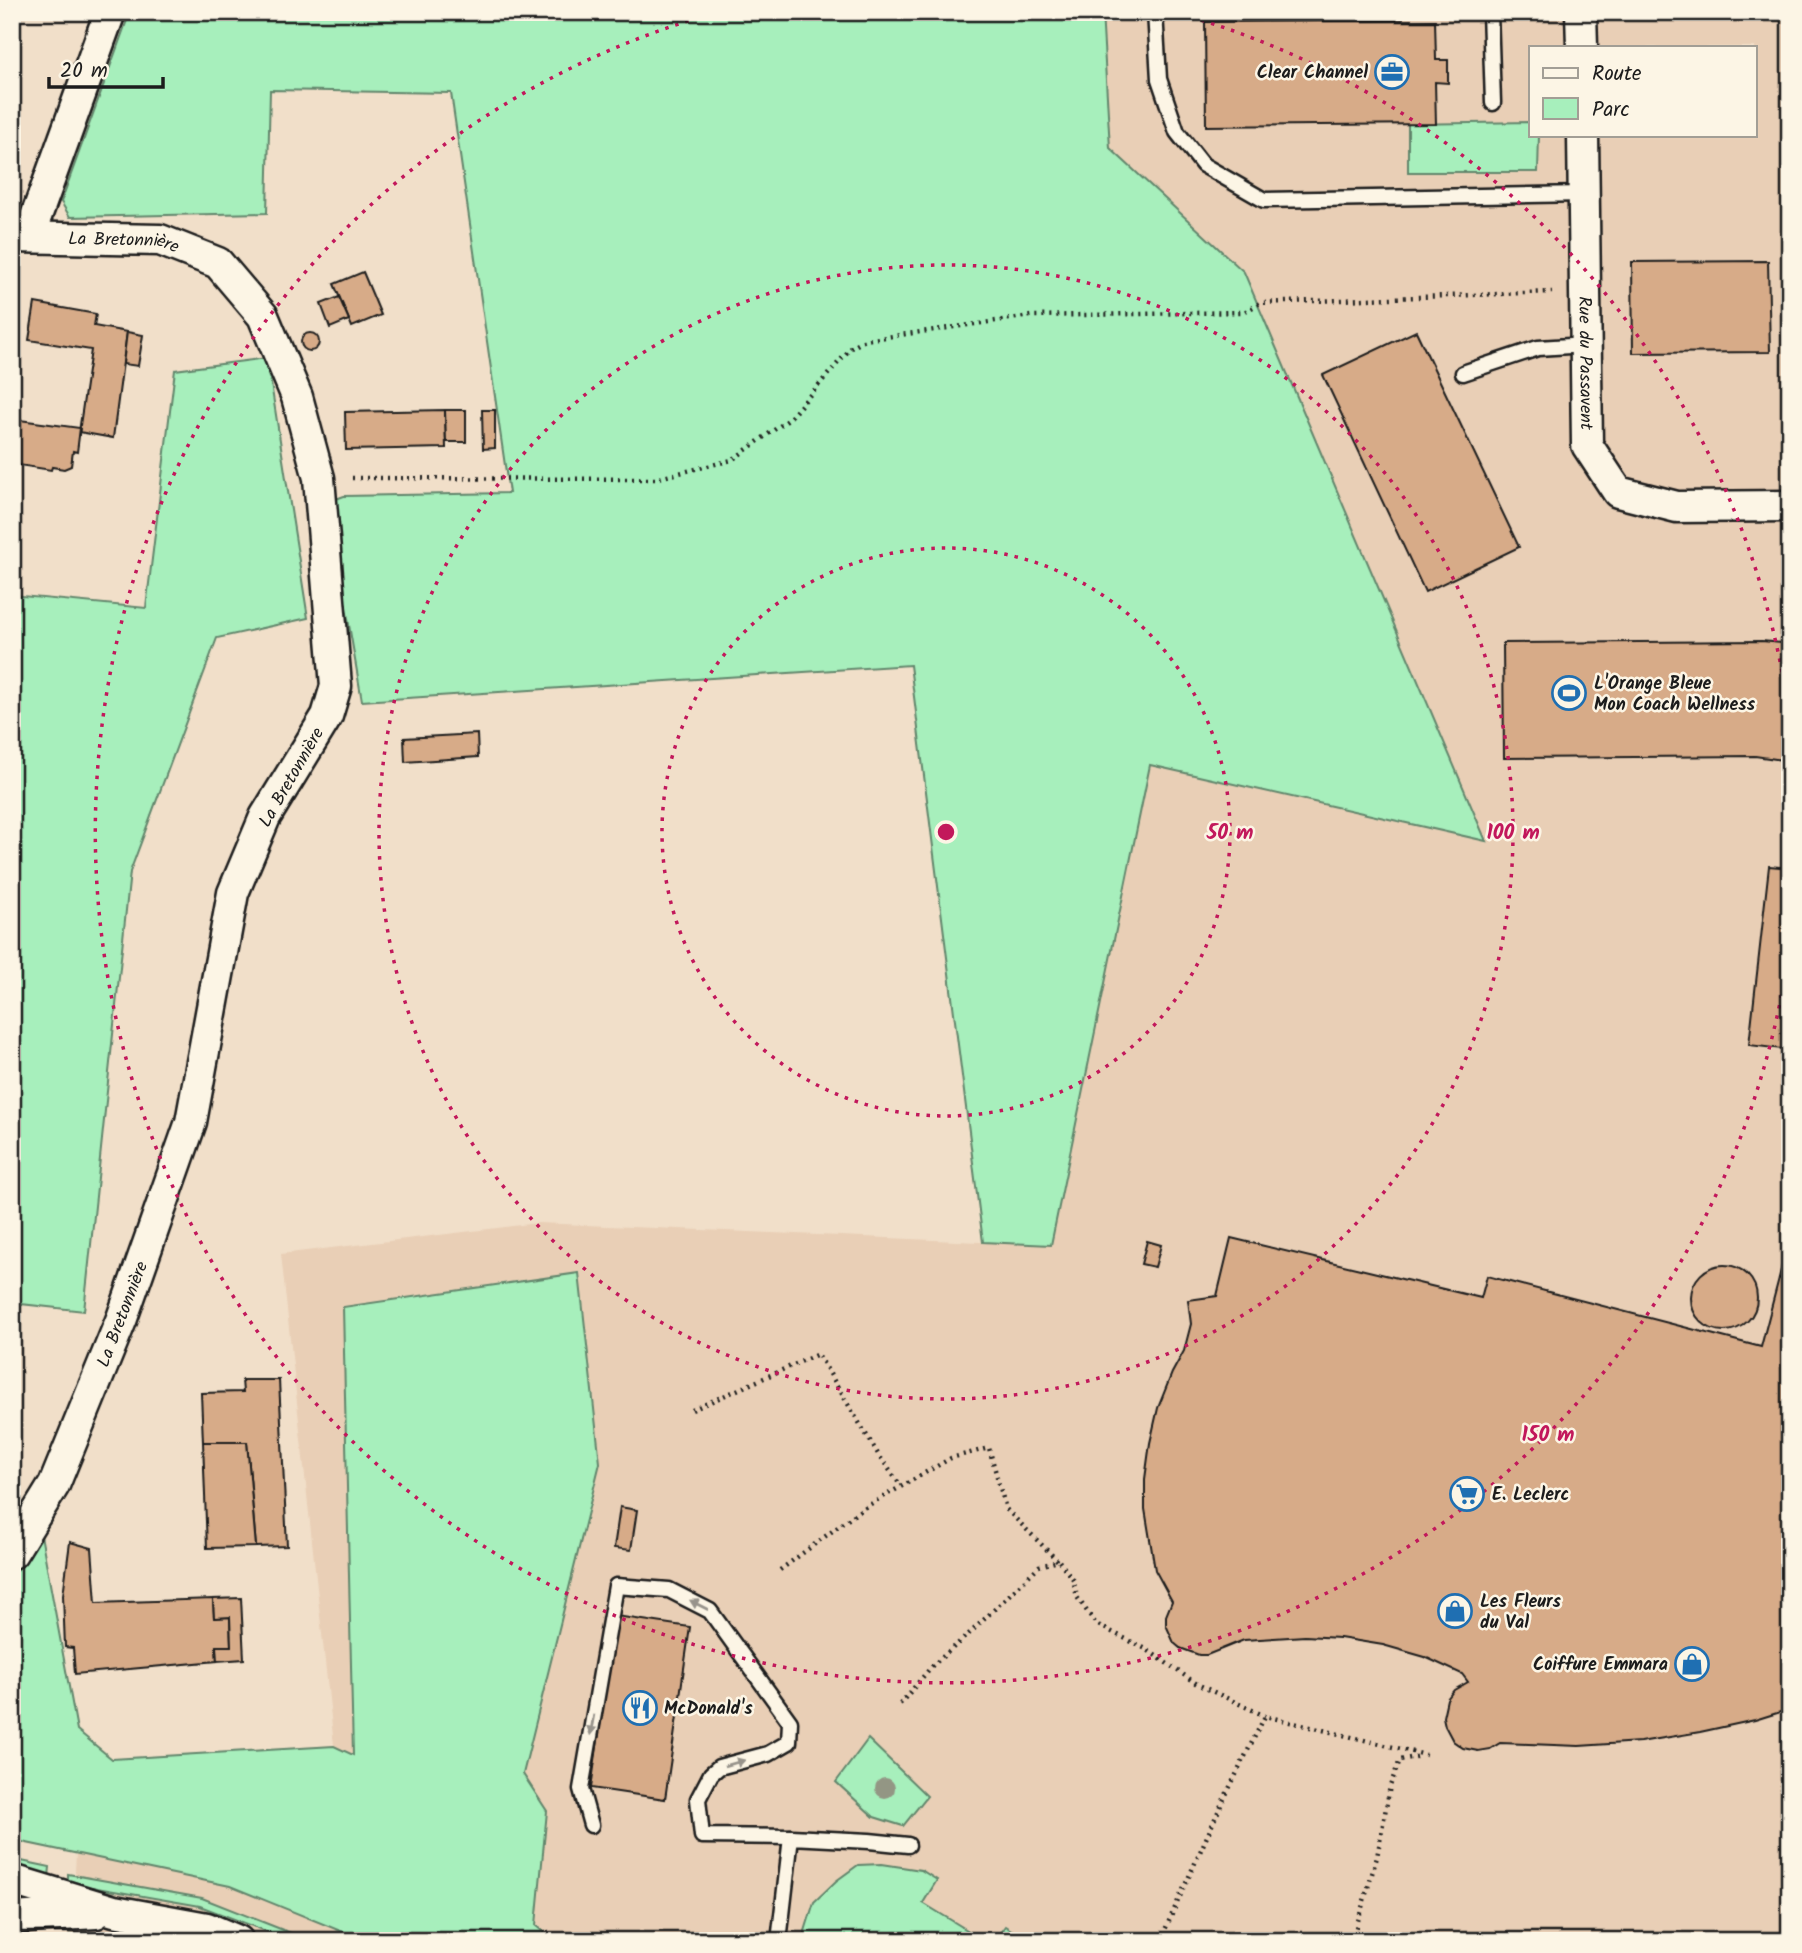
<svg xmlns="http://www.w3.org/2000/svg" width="1802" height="1953" font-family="Kalam,sans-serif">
<rect width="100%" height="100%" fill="#f1dfc9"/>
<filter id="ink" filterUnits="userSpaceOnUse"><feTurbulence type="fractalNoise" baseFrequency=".0143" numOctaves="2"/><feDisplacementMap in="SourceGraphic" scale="14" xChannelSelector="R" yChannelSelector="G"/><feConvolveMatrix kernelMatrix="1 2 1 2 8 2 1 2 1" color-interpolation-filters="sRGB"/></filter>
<g filter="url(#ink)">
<path fill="#e9cfb6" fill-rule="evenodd" d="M1102,12H1790V1941H71L76,1854L112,1759L334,1745L281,1254L538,1223L1051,1245L1150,765L1485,841L1244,272L1110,148ZM1531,47H1755V135H1531Z"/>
<g fill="#a7efbc" stroke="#62866c" stroke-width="2">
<path d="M130,12H1102L1110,148L1244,272L1486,841L1150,765L1051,1245L983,1242L910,665L362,701L328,502L344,496L509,493L451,93L270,90L267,213L70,217L61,202Z"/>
<path d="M1531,122V135H1539L1538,172H1408V124Z"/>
<path d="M267,358L308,618L217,638L130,872L84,1311L12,1303V595L146,608L175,370Z"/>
<path d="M579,1273L600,1463L523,1774L547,1811L536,1925L555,1941H365L230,1886L22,1842L12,1836V1578L41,1535L77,1730L112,1759L334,1746L353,1755L343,1307Z"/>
<path d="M868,1739L927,1796L903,1826L874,1817L836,1782Z"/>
<path d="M12,1859L50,1867L49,1877L12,1869Z"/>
<path d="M882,1864L921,1870L937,1880L923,1903L985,1941H802L814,1902L836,1881L858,1865Z"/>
<path d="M68,1874L202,1898L311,1941H292L200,1906L68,1883Z"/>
<path d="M1005,1926L1029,1941H994Z"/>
<path d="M70,1935L132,1941H71Z"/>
</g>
<g fill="#d7ab88" stroke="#1c1c1c" stroke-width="2">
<path d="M1435,20L1436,60H1448V83L1435,82L1436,124L1206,126L1205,22Z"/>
<path d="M1768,261L1770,352L1633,353L1632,262Z"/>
<path d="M363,272L381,315L352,327L334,284Z"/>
<path d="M339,297L349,320L330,328L321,304Z"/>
<path d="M35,303L96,314L94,326L127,332L113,438L79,432L91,350L29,340Z"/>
<path d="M1416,331L1519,547L1425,592L1323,375Z"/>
<path d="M127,332L143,335L138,366L123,364Z"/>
<circle cx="310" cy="342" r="9"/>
<path d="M445,410L446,448L346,450L345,412Z"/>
<path d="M445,410H466V442H446Z"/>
<path d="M482,410H495V448L483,449Z"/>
<path d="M12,419L80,428L77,452L73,451L71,466L64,469L52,467L51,470L12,464Z"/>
<path d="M1762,641L1790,644V761L1755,756L1504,758L1503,643Z"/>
<path d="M477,734L478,757L405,762L404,738Z"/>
<path d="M1769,866L1790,868V1050L1749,1045Z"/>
<path d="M1231,1238L1481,1298L1487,1276L1761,1347L1779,1278L1790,1281V1709L1755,1720L1700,1732L1640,1742L1579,1746L1500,1743L1490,1749L1478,1751L1463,1748L1453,1741L1445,1726L1443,1717L1447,1699L1454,1690L1468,1682L1462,1674L1425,1657L1383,1645L1340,1638L1305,1636L1244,1640L1207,1655H1199L1180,1648L1174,1643L1166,1625V1616L1172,1601L1155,1570L1145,1509V1479L1150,1443L1158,1408L1172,1373L1184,1351L1191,1324L1188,1300L1217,1296Z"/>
<path d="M1147,1241L1161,1245L1155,1267L1141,1264Z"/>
<path d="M1786,1248L1790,1249V1281L1779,1278Z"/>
<circle cx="1724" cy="1298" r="33"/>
<path d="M242,1380H279L287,1546L256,1547L247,1442H203L201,1393L243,1392Z"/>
<path d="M203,1442H247L256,1547L207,1548Z"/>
<path d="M620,1507L637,1510L631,1550L614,1548Z"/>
<path d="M70,1542L92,1548L96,1603L213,1599L214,1618L230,1617L231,1646H216L217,1661L75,1674L73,1648L65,1647L63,1595Z"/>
<path d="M241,1598L244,1659L217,1661L216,1646H231L230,1617L214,1618L213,1599Z"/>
<path d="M616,1616L690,1627L665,1799L591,1788Z"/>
</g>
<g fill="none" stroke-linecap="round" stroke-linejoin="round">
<g stroke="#1c1c1c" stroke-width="19">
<g id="lane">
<path d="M1155,12L1159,79L1177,132L1203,165L1264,200L1584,194"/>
<path d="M1490,12L1493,103"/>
<path d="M1463,373L1538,348L1586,345"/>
<path d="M591,1825L581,1789L616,1586L669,1590L710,1611L790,1722L789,1742L768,1754L719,1767L711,1774L698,1799L702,1836L791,1837"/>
<path d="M779,1941L791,1837L869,1841L908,1845"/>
</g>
</g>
<g stroke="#1c1c1c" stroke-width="35">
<g id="street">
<path d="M1581,12L1582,47"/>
<path id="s1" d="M1583,135L1587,445L1618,492L1677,507L1790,506"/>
<path d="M29,236L110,12"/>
<path id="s2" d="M12,237L160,240L218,263L263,316L297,397L319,478L336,686L327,716L265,817L233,893L191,1122L122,1318L54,1485L12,1553"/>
<path d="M12,1880L114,1911L207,1928L238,1941"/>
<path d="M12,1918L96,1913"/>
</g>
</g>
<g stroke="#1c1c1c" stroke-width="4.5" stroke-dasharray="2 5" stroke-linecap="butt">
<path d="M352,478L655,479L732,460L788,420L851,348L865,340L1031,316L1244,312L1260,303L1552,292"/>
<path d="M692,1410L818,1354L878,1454L901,1486"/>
<path d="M780,1570L862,1509L951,1458L989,1448L1006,1509L1058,1561"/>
<path d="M900,1704L932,1666L970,1633L1039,1566L1059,1561L1073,1579L1077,1597L1096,1624L1146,1649L1197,1684L1265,1716"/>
<path d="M1160,1941L1222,1803L1265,1716L1426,1755"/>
<path d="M1352,1941L1377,1857L1390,1786L1400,1760L1421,1756"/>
</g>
<use href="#lane" stroke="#fcf5e5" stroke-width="14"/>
<use href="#street" stroke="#fcf5e5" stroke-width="30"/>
</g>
<circle fill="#939684" cx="885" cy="1788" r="10"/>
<defs><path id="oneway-solid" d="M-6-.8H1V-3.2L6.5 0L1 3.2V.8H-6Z" transform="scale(1.75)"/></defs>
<g fill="#97938b">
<use href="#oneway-solid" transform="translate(699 1605) rotate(-153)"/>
<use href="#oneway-solid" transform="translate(592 1725) rotate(100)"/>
<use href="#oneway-solid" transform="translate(735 1763) rotate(-16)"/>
</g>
</g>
<g fill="none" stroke="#c2185b" stroke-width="3.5" stroke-dasharray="3.5 7">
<circle cx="946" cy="832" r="284"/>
<circle cx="946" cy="832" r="567"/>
<path d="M1790 943A851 851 0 1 1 711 14M1181 14A851 851 0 0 1 1790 721"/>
</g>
<defs>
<g id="office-ring" transform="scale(1.75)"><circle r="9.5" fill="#fcf5e5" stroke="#1f6fb2" stroke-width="1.5"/><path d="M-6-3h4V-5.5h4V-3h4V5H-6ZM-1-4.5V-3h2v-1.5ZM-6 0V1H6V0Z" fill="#1f6fb2"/></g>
<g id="stadium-ring" transform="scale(1.75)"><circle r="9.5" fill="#fcf5e5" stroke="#1f6fb2" stroke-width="1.5"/><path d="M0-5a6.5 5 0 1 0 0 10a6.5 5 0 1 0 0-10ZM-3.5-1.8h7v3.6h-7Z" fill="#1f6fb2"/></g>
<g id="supermarket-ring" transform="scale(1.75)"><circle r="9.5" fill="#fcf5e5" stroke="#1f6fb2" stroke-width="1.5"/><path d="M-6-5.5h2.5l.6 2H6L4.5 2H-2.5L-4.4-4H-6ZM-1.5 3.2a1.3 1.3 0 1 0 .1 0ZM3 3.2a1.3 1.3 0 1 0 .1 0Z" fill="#1f6fb2"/></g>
<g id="shop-ring" transform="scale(1.75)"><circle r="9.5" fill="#fcf5e5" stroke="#1f6fb2" stroke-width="1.5"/><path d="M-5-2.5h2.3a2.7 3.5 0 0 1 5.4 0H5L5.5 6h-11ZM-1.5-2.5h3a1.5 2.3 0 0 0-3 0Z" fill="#1f6fb2"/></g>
<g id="restaurant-ring" transform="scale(1.75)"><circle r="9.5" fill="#fcf5e5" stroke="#1f6fb2" stroke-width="1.5"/><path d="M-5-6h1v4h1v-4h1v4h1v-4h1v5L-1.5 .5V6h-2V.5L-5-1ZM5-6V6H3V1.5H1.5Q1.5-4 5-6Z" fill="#1f6fb2"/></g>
</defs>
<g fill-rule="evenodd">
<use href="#office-ring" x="1392" y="72"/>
<use href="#stadium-ring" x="1569" y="693"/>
<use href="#supermarket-ring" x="1467" y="1494"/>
<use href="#shop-ring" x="1455" y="1611"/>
<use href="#shop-ring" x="1692" y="1664"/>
<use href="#restaurant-ring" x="640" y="1708"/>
</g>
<g text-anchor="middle" stroke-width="5" stroke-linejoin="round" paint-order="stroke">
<g font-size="18" font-weight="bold" fill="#1c1c1c" stroke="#fcf5e5" text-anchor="start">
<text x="1368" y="78" text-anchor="end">Clear Channel</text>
<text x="1594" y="689">L'Orange Bleue<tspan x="1594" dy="21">Mon Coach Wellness</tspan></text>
<text x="1492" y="1500">E. Leclerc</text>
<text x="1480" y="1607">Les Fleurs<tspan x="1480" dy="21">du Val</tspan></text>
<text x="1668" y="1670" text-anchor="end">Coiffure Emmara</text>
<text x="664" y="1714">McDonald's</text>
</g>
<g font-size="18" fill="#1c1c1c" stroke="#fcf5e5">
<text dy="6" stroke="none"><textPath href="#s2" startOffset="112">La Bretonnière</textPath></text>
<text dy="6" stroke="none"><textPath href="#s1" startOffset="228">Rue du Passavent</textPath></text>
<text transform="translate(291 777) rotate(-60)" y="6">La Bretonnière</text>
<text transform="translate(122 1314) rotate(-69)" y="6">La Bretonnière</text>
</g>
</g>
<circle cx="946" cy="832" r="10" fill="#c2185b" stroke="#fcf5e5" stroke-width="3.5"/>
<g font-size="21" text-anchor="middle" font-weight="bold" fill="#c2185b" stroke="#fcf5e5" stroke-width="5" stroke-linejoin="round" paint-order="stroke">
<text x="1230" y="839">50 m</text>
<text x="1513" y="839">100 m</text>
<text x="1548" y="1441">150 m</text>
</g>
<rect width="1802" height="1953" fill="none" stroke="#fcf5e5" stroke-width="42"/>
<rect x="21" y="21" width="1760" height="1911" fill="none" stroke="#1c1c1c" stroke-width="2.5" filter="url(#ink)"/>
<rect x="1529" y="46" width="228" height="91" fill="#fcf5e5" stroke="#a29e95" stroke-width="2"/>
<rect x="1543" y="68" width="35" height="10" fill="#fcf5e5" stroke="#a29e95" stroke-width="2"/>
<text x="1592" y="80" font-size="21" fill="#1c1c1c">Route</text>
<rect x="1543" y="98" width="35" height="21" fill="#a7efbc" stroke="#a29e95" stroke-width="2"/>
<text x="1592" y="116" font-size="21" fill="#1c1c1c">Parc</text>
<path d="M49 77v10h114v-10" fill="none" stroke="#1c1c1c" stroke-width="3.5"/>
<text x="60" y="77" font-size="21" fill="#1c1c1c" stroke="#fcf5e5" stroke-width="5" paint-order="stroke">20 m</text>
</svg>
